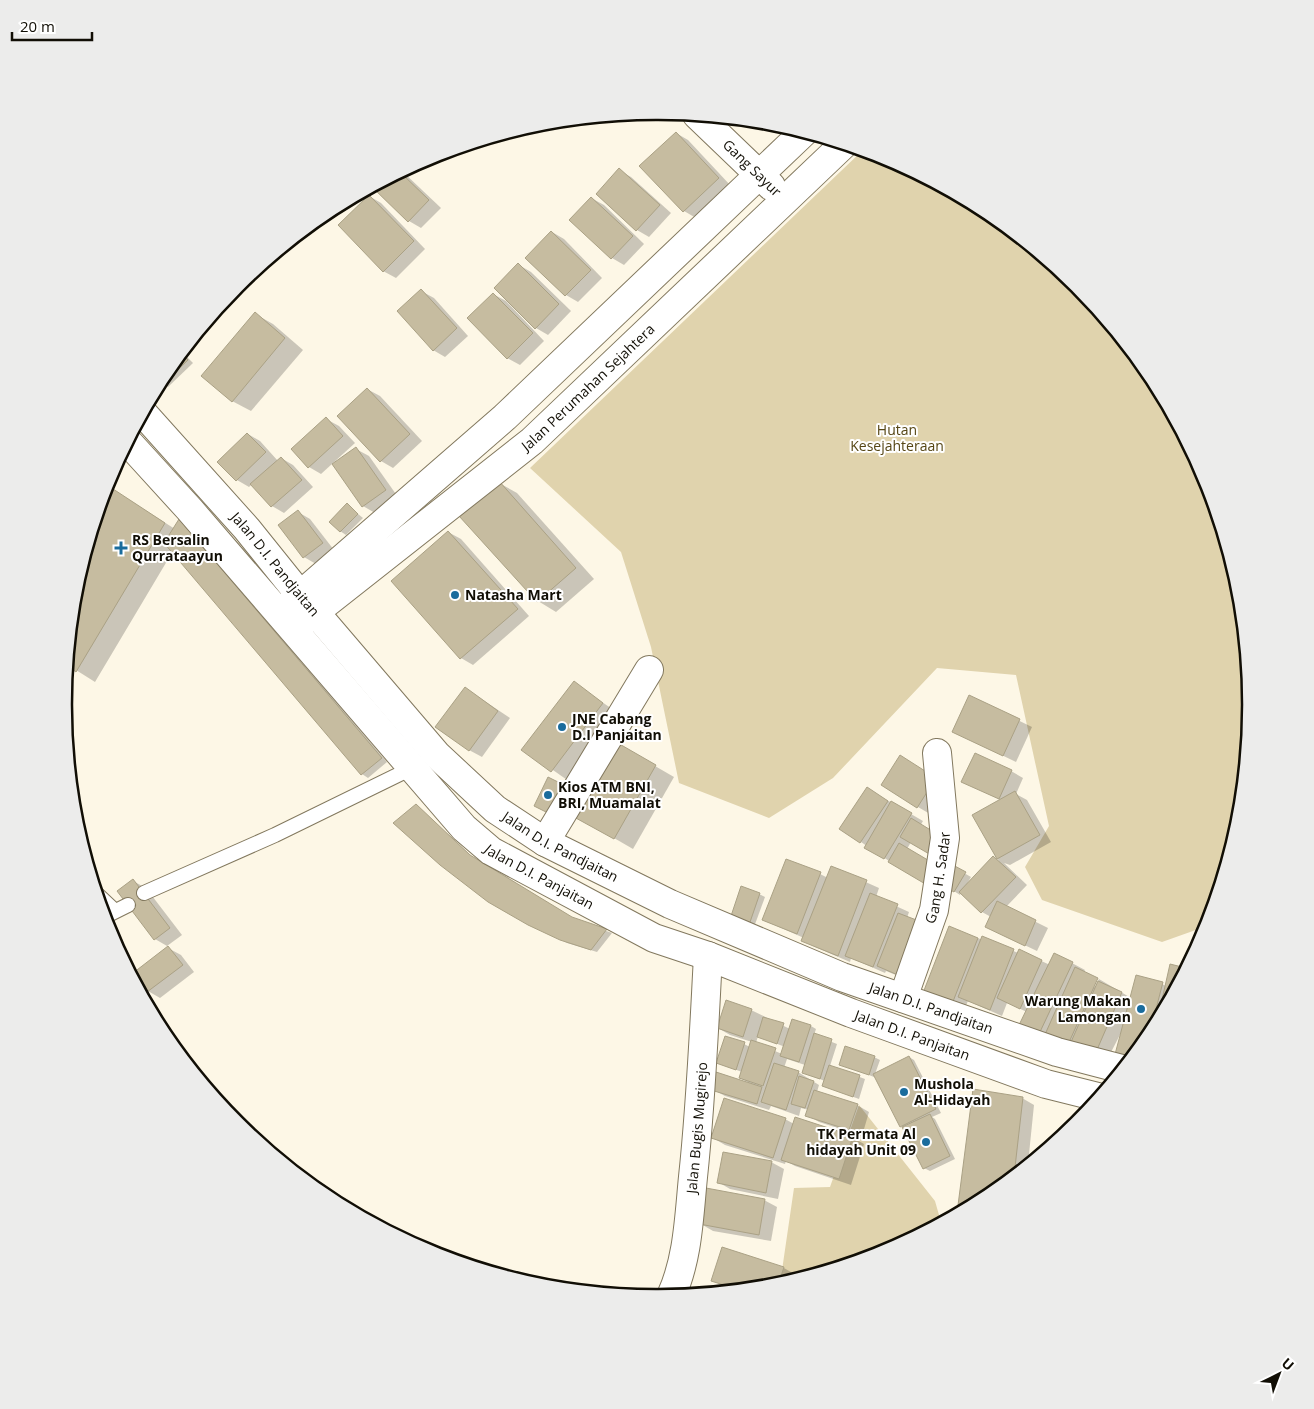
<svg xmlns="http://www.w3.org/2000/svg" width="1314" height="1409" font-family="'Open Sans',sans-serif">
<rect width="100%" height="100%" fill="#fdf7e6"/>
<g fill="#e0d3ad">
<path d="M863,150L884,157L987,211L1077,285L1150,375L1205,478L1239,589L1250,705L1239,821L1207,926L1162,942L1042,900L1025,867L1049,826L1016,675L937,668L833,778L769,818L679,783L651,647L621,552L530,468Z"/>
<path d="M859,1105L935,1201L941,1222L884,1253L780,1284L794,1188L830,1187Z"/>
</g>
<g fill="#0003" fill-rule="evenodd">
<path d="M676,133L688,140L731,186L696,218L684,211Z"/>
<path d="M619,170L631,177L671,213L649,237L637,230L597,194Z"/>
<path d="M402,171L441,208L421,228L409,221L373,187Z"/>
<path d="M369,196L381,203L425,249L396,278L383,271Z"/>
<path d="M591,198L604,205L644,244L624,265L612,258Z"/>
<path d="M552,232L564,239L602,278L578,302L566,295Z"/>
<path d="M519,265L531,272L571,311L548,335L536,328Z"/>
<path d="M421,291L434,298L468,336L445,357L433,350Z"/>
<path d="M493,294L506,301L544,341L520,365L507,358Z"/>
<path d="M255,314L273,324L303,350L251,411L232,401Z"/>
<path d="M182,352L193,363L168,387L160,382Z"/>
<path d="M367,389L380,396L422,441L393,468L381,461Z"/>
<path d="M326,419L339,426L355,443L321,474L309,467Z"/>
<path d="M248,434L260,441L278,461L281,458L293,465L313,487L284,513L272,506L252,484L249,487L237,480Z"/>
<path d="M356,449L369,456L398,497L375,513L363,506Z"/>
<path d="M499,483L517,493L594,579L556,612L538,601L461,516Z"/>
<path d="M105,489L126,498L175,529L180,521L185,524L387,762L368,778L362,774L173,551L95,682L68,665L75,588Z"/>
<path d="M347,505L363,518L346,535L340,531Z"/>
<path d="M298,512L310,519L334,550L316,564L304,557Z"/>
<path d="M448,532L461,539L529,616L473,665L461,658L393,582Z"/>
<path d="M574,683L621,715L570,782L523,749Z"/>
<path d="M465,688L510,718L482,757L469,750Z"/>
<path d="M970,697L1032,727L1016,762L954,732Z"/>
<path d="M617,744L674,777L633,849L576,816Z"/>
<path d="M900,757L947,786L930,814L918,807Z"/>
<path d="M1011,771L1023,778L1016,794L1027,800L1051,842L1010,865L1004,863L1027,885L1006,907L1048,928L1037,951L987,927L991,917L982,912L961,893L960,895L943,884L889,861L861,842L880,796L923,821L907,849L947,873L952,866L971,877L967,884L994,857L999,861L974,815L1001,800L963,781Z"/>
<path d="M549,779L567,788L554,815Z"/>
<path d="M416,806L476,860L572,919L612,933L597,952L567,943L489,901Z"/>
<path d="M832,867L879,888L876,897L909,912L907,918L918,984L886,971L885,973L851,958L850,962L815,947L803,940L804,938L763,920L820,874L828,878Z"/>
<path d="M133,881L146,888L182,935L167,946L155,939Z"/>
<path d="M759,894L765,897L754,927L737,921Z"/>
<path d="M950,928L1019,953L1020,951L1050,965L1055,954L1085,970L1084,972L1093,986L1095,987L1099,979L1131,998L1162,984L1166,986L1185,969L1150,1034L1124,1066V1027L1108,1058L1033,1032L1027,1012L1007,1003L1002,1016L968,1001L964,1010L937,999Z"/>
<path d="M168,948L181,955L194,972L160,998L148,991L134,973Z"/>
<path d="M751,1010L790,1029L811,1026L816,1029L814,1035L837,1044L830,1066L865,1079L859,1099L823,1086L825,1081L809,1075L805,1065L787,1059L784,1068L798,1072L819,1085L817,1092L857,1105L869,1112L862,1136L819,1122L807,1115L809,1110L801,1108L799,1116L771,1106L769,1110L725,1096L712,1089L751,1084L740,1078L742,1072L718,1063L744,1044L750,1047L752,1042L730,1035L718,1028ZM758,1036L785,1047L782,1054L756,1043Z"/>
<path d="M874,1057L880,1060L875,1074L909,1057L914,1060L941,1113L932,1117L935,1119L955,1159L930,1171L924,1168L875,1075L874,1077L840,1064Z"/>
<path d="M974,1091L1022,1098L1034,1105L1028,1164L986,1198L959,1213Z"/>
<path d="M785,1119L794,1124L852,1137L864,1144L851,1185L795,1166L786,1161L785,1164L725,1145L713,1138Z"/>
<path d="M771,1162L784,1169L778,1199L730,1189L718,1182Z"/>
<path d="M764,1200L777,1207L771,1241L713,1231L701,1224Z"/>
<path d="M723,1248L784,1268L796,1275L794,1280L772,1286L735,1290L725,1287L713,1280Z"/>
<path d="M715,1288L724,1291L713,1292Z"/>
</g>
<g fill="#c6bca0" stroke="#aaa185">
<path d="M676,132L719,178L683,212L639,166Z"/>
<path d="M619,168L660,205L636,231L596,194Z"/>
<path d="M400,172L429,200L408,222L372,187Z"/>
<path d="M369,195L414,241L383,272L338,225Z"/>
<path d="M591,197L633,236L611,259L569,220Z"/>
<path d="M551,231L591,270L565,296L525,258Z"/>
<path d="M518,263L559,304L535,329L494,288Z"/>
<path d="M421,289L457,328L433,351L397,311Z"/>
<path d="M493,293L533,333L507,359L467,318Z"/>
<path d="M255,312L285,338L232,402L201,376Z"/>
<path d="M182,353L188,360L162,385L160,383L164,375Z"/>
<path d="M367,388L410,434L380,462L337,416Z"/>
<path d="M326,417L343,436L308,468L291,449Z"/>
<path d="M247,433L266,452L236,481L217,462Z"/>
<path d="M356,447L386,490L362,507L332,464Z"/>
<path d="M281,457L302,480L271,507L250,484Z"/>
<path d="M499,481L576,568L537,602L459,516Z"/>
<path d="M107,485L165,523L76,672L68,666L75,588Z"/>
<path d="M347,503L358,514L340,532L329,522Z"/>
<path d="M298,510L323,543L303,558L278,525Z"/>
<path d="M179,519L382,758L361,775L164,543Z"/>
<path d="M448,531L518,609L460,659L391,581Z"/>
<path d="M574,681L603,703L551,772L521,750Z"/>
<path d="M465,687L498,711L469,751L435,727Z"/>
<path d="M969,695L1020,719L1003,756L952,732Z"/>
<path d="M616,742L656,765L614,839L574,817Z"/>
<path d="M975,753L1012,770L999,799L961,782Z"/>
<path d="M900,755L936,778L917,808L881,785Z"/>
<path d="M548,777L562,784L548,813L534,806Z"/>
<path d="M867,787L888,801L860,843L839,829Z"/>
<path d="M1015,791L1040,835L997,859L972,815Z"/>
<path d="M891,801L912,813L884,859L864,848Z"/>
<path d="M416,804L470,855L572,917L607,929L591,950L560,940L528,925L488,902L440,865L393,823Z"/>
<path d="M911,818L942,837L931,855L900,837Z"/>
<path d="M899,843L938,866L927,885L888,862Z"/>
<path d="M993,856L1016,877L981,913L959,892Z"/>
<path d="M786,859L821,872L797,934L762,920Z"/>
<path d="M951,864L966,872L954,892L940,884Z"/>
<path d="M831,866L867,880L838,956L801,941Z"/>
<path d="M133,879L170,928L154,940L117,891Z"/>
<path d="M741,886L760,893L749,925L730,919Z"/>
<path d="M870,893L898,904L873,967L845,956Z"/>
<path d="M997,901L1036,920L1025,946L985,927Z"/>
<path d="M898,913L927,924L905,978L877,966Z"/>
<path d="M949,926L978,938L952,1004L923,993Z"/>
<path d="M982,936L1014,949L990,1010L958,997Z"/>
<path d="M168,946L183,965L147,992L133,973Z"/>
<path d="M1019,949L1042,960L1020,1009L997,998Z"/>
<path d="M1054,953L1073,962L1039,1034L1019,1025Z"/>
<path d="M1170,964L1186,968L1157,1022Z"/>
<path d="M1075,967L1098,978L1066,1049L1043,1039Z"/>
<path d="M1136,975L1163,982L1149,1036L1125,1065L1113,1062Z"/>
<path d="M1098,981L1122,992L1096,1052L1071,1042Z"/>
<path d="M726,1000L752,1009L743,1037L717,1028Z"/>
<path d="M763,1017L784,1023L777,1044L757,1037Z"/>
<path d="M792,1019L811,1025L799,1062L780,1056Z"/>
<path d="M814,1033L832,1039L820,1079L802,1073Z"/>
<path d="M725,1036L745,1042L736,1070L716,1063Z"/>
<path d="M751,1040L776,1048L763,1086L739,1078Z"/>
<path d="M845,1046L875,1056L869,1075L839,1065Z"/>
<path d="M909,1056L936,1109L900,1127L873,1074Z"/>
<path d="M774,1063L799,1071L786,1110L761,1102Z"/>
<path d="M829,1065L860,1075L853,1097L822,1086Z"/>
<path d="M716,1072L762,1087L757,1104L711,1090Z"/>
<path d="M799,1076L814,1081L805,1108L791,1104Z"/>
<path d="M973,1089L1023,1097L1014,1176L986,1198L957,1213Z"/>
<path d="M814,1090L858,1104L849,1130L805,1116Z"/>
<path d="M724,1098L786,1118L773,1158L711,1138Z"/>
<path d="M930,1114L950,1156L923,1169L902,1127Z"/>
<path d="M795,1117L853,1136L839,1179L781,1160Z"/>
<path d="M723,1152L772,1161L766,1193L717,1183Z"/>
<path d="M706,1188L765,1199L759,1235L699,1224Z"/>
<path d="M722,1247L784,1267L778,1285L740,1290L711,1281Z"/>
</g>
<g fill="none" stroke-linecap="round" stroke-linejoin="round">
<g stroke="#82785e" stroke-width="16">
<g id="service">
<path d="M144,893L275,835L412,768"/>
<path d="M98,895L115,911"/>
<path d="M104,917L128,905"/>
</g>
</g>
<g stroke="#82785e" stroke-width="30">
<g id="minor">
<path d="M697,115L771,186"/>
<path d="M282,611L505,417L804,132"/>
<path id="s1" d="M296,627L532,441L844,144"/>
<path d="M545,842L649,670"/>
<path id="s2" d="M903,998L934,910L945,838L937,753"/>
<path id="s3" d="M671,1296C688,1259 689,1217 693,1177C701,1103 704,1030 708,956"/>
</g>
</g>
<g stroke="#82785e" stroke-width="30">
<g id="trunk">
<path id="s4" d="M143,413L247,529L296,590L437,755L495,809L545,842L670,904L842,977L1057,1052L1122,1069"/>
<path id="s5" d="M128,442L190,510L464,828L491,851L654,938L708,956L851,1013L1046,1084L1098,1097"/>
</g>
</g>
<use href="#service" stroke="#fff" stroke-width="14"/>
<use href="#minor" stroke="#fff" stroke-width="28"/>
<use href="#trunk" stroke="#fff" stroke-width="28"/>
</g>
<g fill="#1a6c9d" stroke="#fff" stroke-width="2">
<path d="M118.5 540.5h5v5h5v5h-5v5h-5v-5h-5v-5h5z"/>
<circle cx="455" cy="595" r="5"/>
<circle cx="562" cy="727" r="5"/>
<circle cx="548" cy="795" r="5"/>
<circle cx="1141" cy="1009" r="5"/>
<circle cx="904" cy="1092" r="5"/>
<circle cx="926" cy="1142" r="5"/>
</g>
<g text-anchor="middle" stroke-width="4" stroke-linejoin="round" paint-order="stroke">
<g font-size="14" fill="#110e05" stroke="#fff">
<text transform="translate(752 168) rotate(44)" y="5">Gang Sayur</text>
<text dy="5" stroke="none"><textPath href="#s1" startOffset="378">Jalan Perumahan Sejahtera</textPath></text>
<text dy="5" stroke="none"><textPath href="#s4" startOffset="201">Jalan D.I. Pandjaitan</textPath></text>
<text dy="5" stroke="none"><textPath href="#s4" startOffset="606">Jalan D.I. Pandjaitan</textPath></text>
<text dy="5" stroke="none"><textPath href="#s5" startOffset="602">Jalan D.I. Panjaitan</textPath></text>
<text dy="5" stroke="none"><textPath href="#s2" startOffset="126">Gang H. Sadar</textPath></text>
<text dy="5" stroke="none"><textPath href="#s4" startOffset="1011">Jalan D.I. Pandjaitan</textPath></text>
<text dy="5" stroke="none"><textPath href="#s5" startOffset="1008">Jalan D.I. Panjaitan</textPath></text>
<text dy="5" stroke="none"><textPath href="#s3" startOffset="171">Jalan Bugis Mugirejo</textPath></text>
</g>
<g font-size="14" fill="#564615" stroke="#fff">
<text x="897" y="435">Hutan<tspan x="897" dy="16">Kesejahteraan</tspan></text>
</g>
<g font-size="14" font-weight="bold" fill="#110e05" stroke="#fff" text-anchor="start">
<text x="132" y="545">RS Bersalin<tspan x="132" dy="16">Qurrataayun</tspan></text>
<text x="465" y="600">Natasha Mart</text>
<text x="572" y="724">JNE Cabang<tspan x="572" dy="16">D.I Panjaitan</tspan></text>
<text x="558" y="792">Kios ATM BNI,<tspan x="558" dy="16">BRI, Muamalat</tspan></text>
<text x="1131" y="1006" text-anchor="end">Warung Makan<tspan x="1131" dy="16">Lamongan</tspan></text>
<text x="914" y="1089">Mushola<tspan x="914" dy="16">Al-Hidayah</tspan></text>
<text x="916" y="1139" text-anchor="end">TK Permata Al<tspan x="916" dy="16">hidayah Unit 09</tspan></text>
</g>
</g>
<path d="M0 0H1314V1409H0ZM656 120H658A584 584 0 0 1 1242 704V705A584 584 0 0 1 658 1289H656A584 584 0 0 1 72 705V704A584 584 0 0 1 656 120Z" fill="#ececeb" fill-rule="evenodd"/>
<path fill="none" stroke="#110e05" stroke-width="2.5" d="M656 120H658A584 584 0 0 1 1242 704V705A584 584 0 0 1 658 1289H656A584 584 0 0 1 72 705V704A584 584 0 0 1 656 120Z"/>
<g transform="translate(1279 1374) rotate(42)" stroke="#ffffff" stroke-width="4" paint-order="stroke">
<path d="M0-4L9 19L0 12L-9 19Z" fill="#110e05"/>
<text y="-8" font-size="14" font-weight="bold" text-anchor="middle" fill="#110e05">U</text>
</g>
<path d="M12 32v8h80v-8" fill="none" stroke="#110e05" stroke-width="2.5"/>
<text x="20" y="32" font-size="15" fill="#110e05" stroke="#ffffff" stroke-width="4" paint-order="stroke">20 m</text>
</svg>
